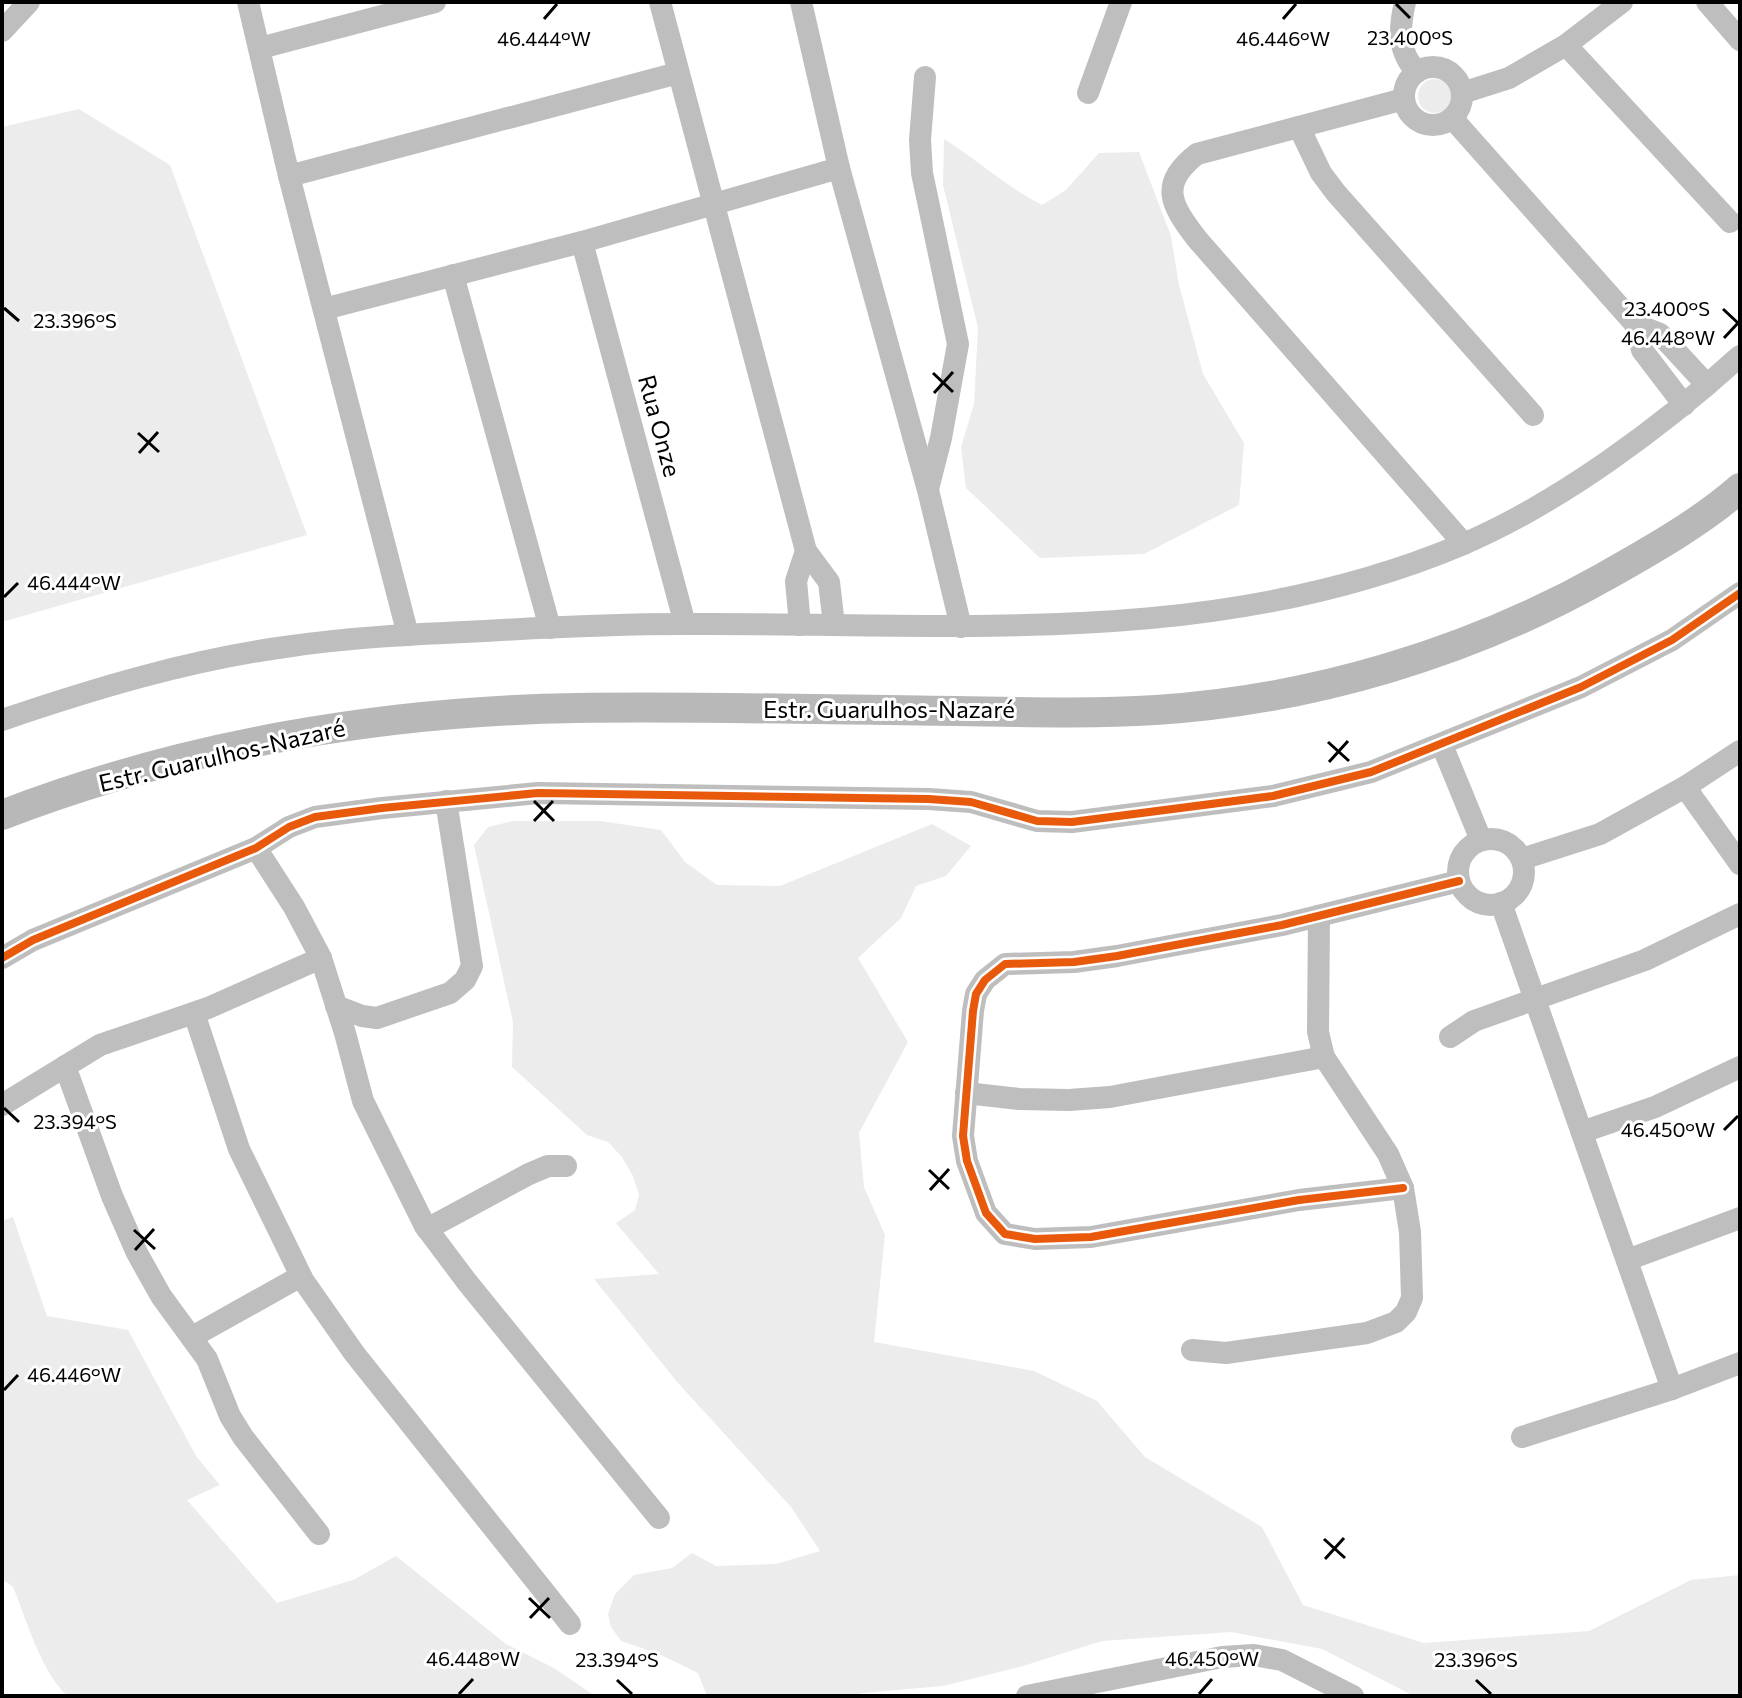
<svg xmlns="http://www.w3.org/2000/svg" width="1742" height="1698" font-family="Commissioner,sans-serif">
<rect width="100%" height="100%" fill="#fff"/>
<g fill="#ececec">
<circle cx="1435" cy="96" r="17"/>
<path d="M79,109L170,165L307,535L2,622V127Z"/>
<path d="M944,139C978,160 1006,187 1042,205L1066,190L1099,153L1139,152L1171,236L1179,285L1203,374L1244,443L1239,505L1144,554L1040,558L966,488L961,447L974,404L978,328L943,185Z"/>
<path d="M513,821H600L661,830L685,862L717,885L780,886L932,824L971,846L946,876L916,886L901,918L858,958L908,1042L859,1133L864,1187L885,1235L874,1342L1034,1371L1097,1401L1145,1457L1262,1527L1303,1605L1424,1643L1589,1631L1691,1580L1740,1575V1696H1414L1322,1649L1231,1632L1102,1641L1023,1666L943,1686L862,1693L854,1696H707L698,1673L659,1654L621,1641L611,1627L608,1614L615,1594L634,1575L672,1568L692,1553L716,1566L776,1564L820,1551L791,1507L678,1383L594,1279L659,1274L616,1223L635,1210L639,1195L633,1176L622,1157L608,1142L587,1135L512,1067L513,1022L474,845L488,827Z"/>
<path d="M13,1217L47,1316L128,1330L196,1456L220,1485L187,1500L277,1603L353,1580L396,1556L506,1644L554,1668L595,1696H68C42,1675 26,1618 13,1587L2,1579V1221Z"/>
</g>
<g fill="none" stroke-linecap="round" stroke-linejoin="round">
<g stroke="#bebebe" stroke-width="22">
<path d="M248,2L289,176L408,635"/>
<path d="M660,2L806,551L829,582L834,625"/>
<path d="M801,2L839,168L928,490L961,627"/>
<path d="M1405,2C1399,29 1397,51 1417,72"/>
<path d="M1707,2L1740,40"/>
<path d="M2,31L29,2"/>
<path d="M1566,45L1730,222"/>
<path d="M260,48L435,2"/>
<circle cx="1433" cy="96" r="29"/>
<path d="M925,77L920,140L922,173L958,344L941,438L928,489"/>
<path d="M1088,93L1121,2"/>
<path d="M1462,93L1509,78L1566,45L1622,2"/>
<path d="M1404,99L1197,154C1158,184 1171,205 1197,239L1464,544"/>
<path d="M1452,118L1635,324L1660,334L1707,385"/>
<path d="M1299,127L1321,173L1336,193L1533,415"/>
<path d="M289,176L678,73"/>
<path d="M582,242L685,624"/>
<path d="M453,275L550,628"/>
<path d="M324,309L582,242L839,168"/>
<path d="M1635,324L1642,350L1684,405"/>
<path d="M800,625L796,581L806,551"/>
<path d="M2,720C93,689 189,660 285,647C351,637 418,634 485,631C552,627 619,624 686,624C950,622 1211,650 1461,545C1558,504 1663,426 1740,356"/>
<path d="M1442,745L1481,840"/>
<path d="M1685,787L1740,864"/>
<circle cx="1491" cy="872" r="33"/>
<path d="M256,848L294,907L321,958L345,1033L363,1101L425,1226L467,1282L659,1518"/>
<path d="M1522,859L1600,834L1685,787L1740,751"/>
<path d="M1501,903L1672,1389"/>
<path d="M2,958L33,940L256,848L289,827L315,817L382,808L538,793L929,799L971,802L1037,821L1072,822L1273,796L1371,772L1581,687L1672,640L1740,593"/>
<path d="M336,1006L362,1016L377,1018L450,993L465,980L472,966L446,801"/>
<path d="M194,1013L239,1149L303,1280L354,1353L570,1624"/>
<path d="M1450,1037L1474,1021L1645,960L1740,914"/>
<path d="M65,1066L112,1196L137,1253L161,1296L207,1359L230,1416L243,1437L319,1534"/>
<path d="M966,1093L1019,1099L1069,1100L1110,1097L1324,1057"/>
<path d="M2,1105L100,1045L208,1008L321,958"/>
<path d="M1582,1132L1655,1107L1740,1067"/>
<path d="M1403,1188L1299,1200L1091,1237L1035,1239L1005,1234L986,1213L967,1161L963,1136L973,1011L976,994L985,980L1005,964L1074,962L1117,956L1282,925L1459,881"/>
<path d="M427,1229L529,1174L548,1166H566"/>
<path d="M1627,1260L1740,1218"/>
<path d="M192,1337L301,1276"/>
<path d="M1192,1350L1226,1353L1367,1333L1396,1322L1406,1312L1412,1298L1410,1232L1403,1188L1388,1154L1324,1057L1318,1032L1319,916"/>
<path d="M1522,1437L1672,1389L1740,1363"/>
<path d="M1027,1696L1222,1657L1254,1655L1282,1660L1353,1696"/>
</g>
<path stroke="#b8b8b8" stroke-width="30" d="M2,815C183,745 383,711 577,708C704,706 831,710 957,711C1023,712 1090,714 1156,710C1311,700 1469,653 1604,577C1650,551 1700,523 1740,488"/>
<g stroke="#fff" stroke-width="13">
<g id="cycleway">
<path d="M2,958L33,940L256,848L289,827L315,817L382,808L538,793L929,799L971,802L1037,821L1072,822L1273,796L1371,772L1581,687L1672,640L1740,593"/>
<path d="M1403,1188L1299,1200L1091,1237L1035,1239L1005,1234L986,1213L967,1161L963,1136L973,1011L976,994L985,980L1005,964L1074,962L1117,956L1282,925L1459,881"/>
</g>
</g>
<use href="#cycleway" stroke="#e8590c" stroke-width="8"/>
</g>
<path fill="none" stroke="#000" stroke-width="3" d="M1396,4L1410,18M544,19L557,4M1283,19L1296,4M4,308L19,321M1723,309L1738,323M1724,338L1738,323M933,373L953,392M934,393L953,372M138,433L159,452M139,453L158,432M4,597L18,583M1328,742L1349,761M1329,762L1348,741M534,801L554,821M534,821L553,801M4,1108L19,1122M1724,1130L1738,1116M929,1170L949,1189M930,1190L949,1169M134,1230L155,1249M135,1250L154,1229M4,1390L18,1375M1324,1539L1345,1558M1325,1559L1344,1538M529,1598L550,1618M530,1618L549,1598M617,1680L632,1694M1476,1680L1491,1694M459,1694L473,1679M1199,1694L1212,1679"/>
<g text-anchor="middle" stroke-width="6" stroke-linejoin="round" paint-order="stroke">
<g font-size="24" fill="#000" stroke="#fff">
<text transform="translate(659 426) rotate(75)" y="8">Rua Onze</text>
<text x="889" y="718">Estr. Guarulhos-Nazaré</text>
<text transform="translate(222 756) rotate(-13)" y="8">Estr. Guarulhos-Nazaré</text>
</g>
</g>
<g font-size="20" text-anchor="middle" fill="#000" stroke="#fff" stroke-width="6" stroke-linejoin="round" paint-order="stroke">
<text x="1410" y="45">23.400°S</text>
<text x="544" y="46">46.444°W</text>
<text x="1283" y="46">46.446°W</text>
<text x="1667" y="316">23.400°S</text>
<text x="75" y="328">23.396°S</text>
<text x="1668" y="345">46.448°W</text>
<text x="74" y="590">46.444°W</text>
<text x="75" y="1129">23.394°S</text>
<text x="1668" y="1137">46.450°W</text>
<text x="74" y="1382">46.446°W</text>
<text x="473" y="1666">46.448°W</text>
<text x="1212" y="1666">46.450°W</text>
<text x="617" y="1667">23.394°S</text>
<text x="1476" y="1667">23.396°S</text>
</g>
<rect width="1742" height="1698" fill="none" stroke="#000000" stroke-width="8"/>
</svg>
